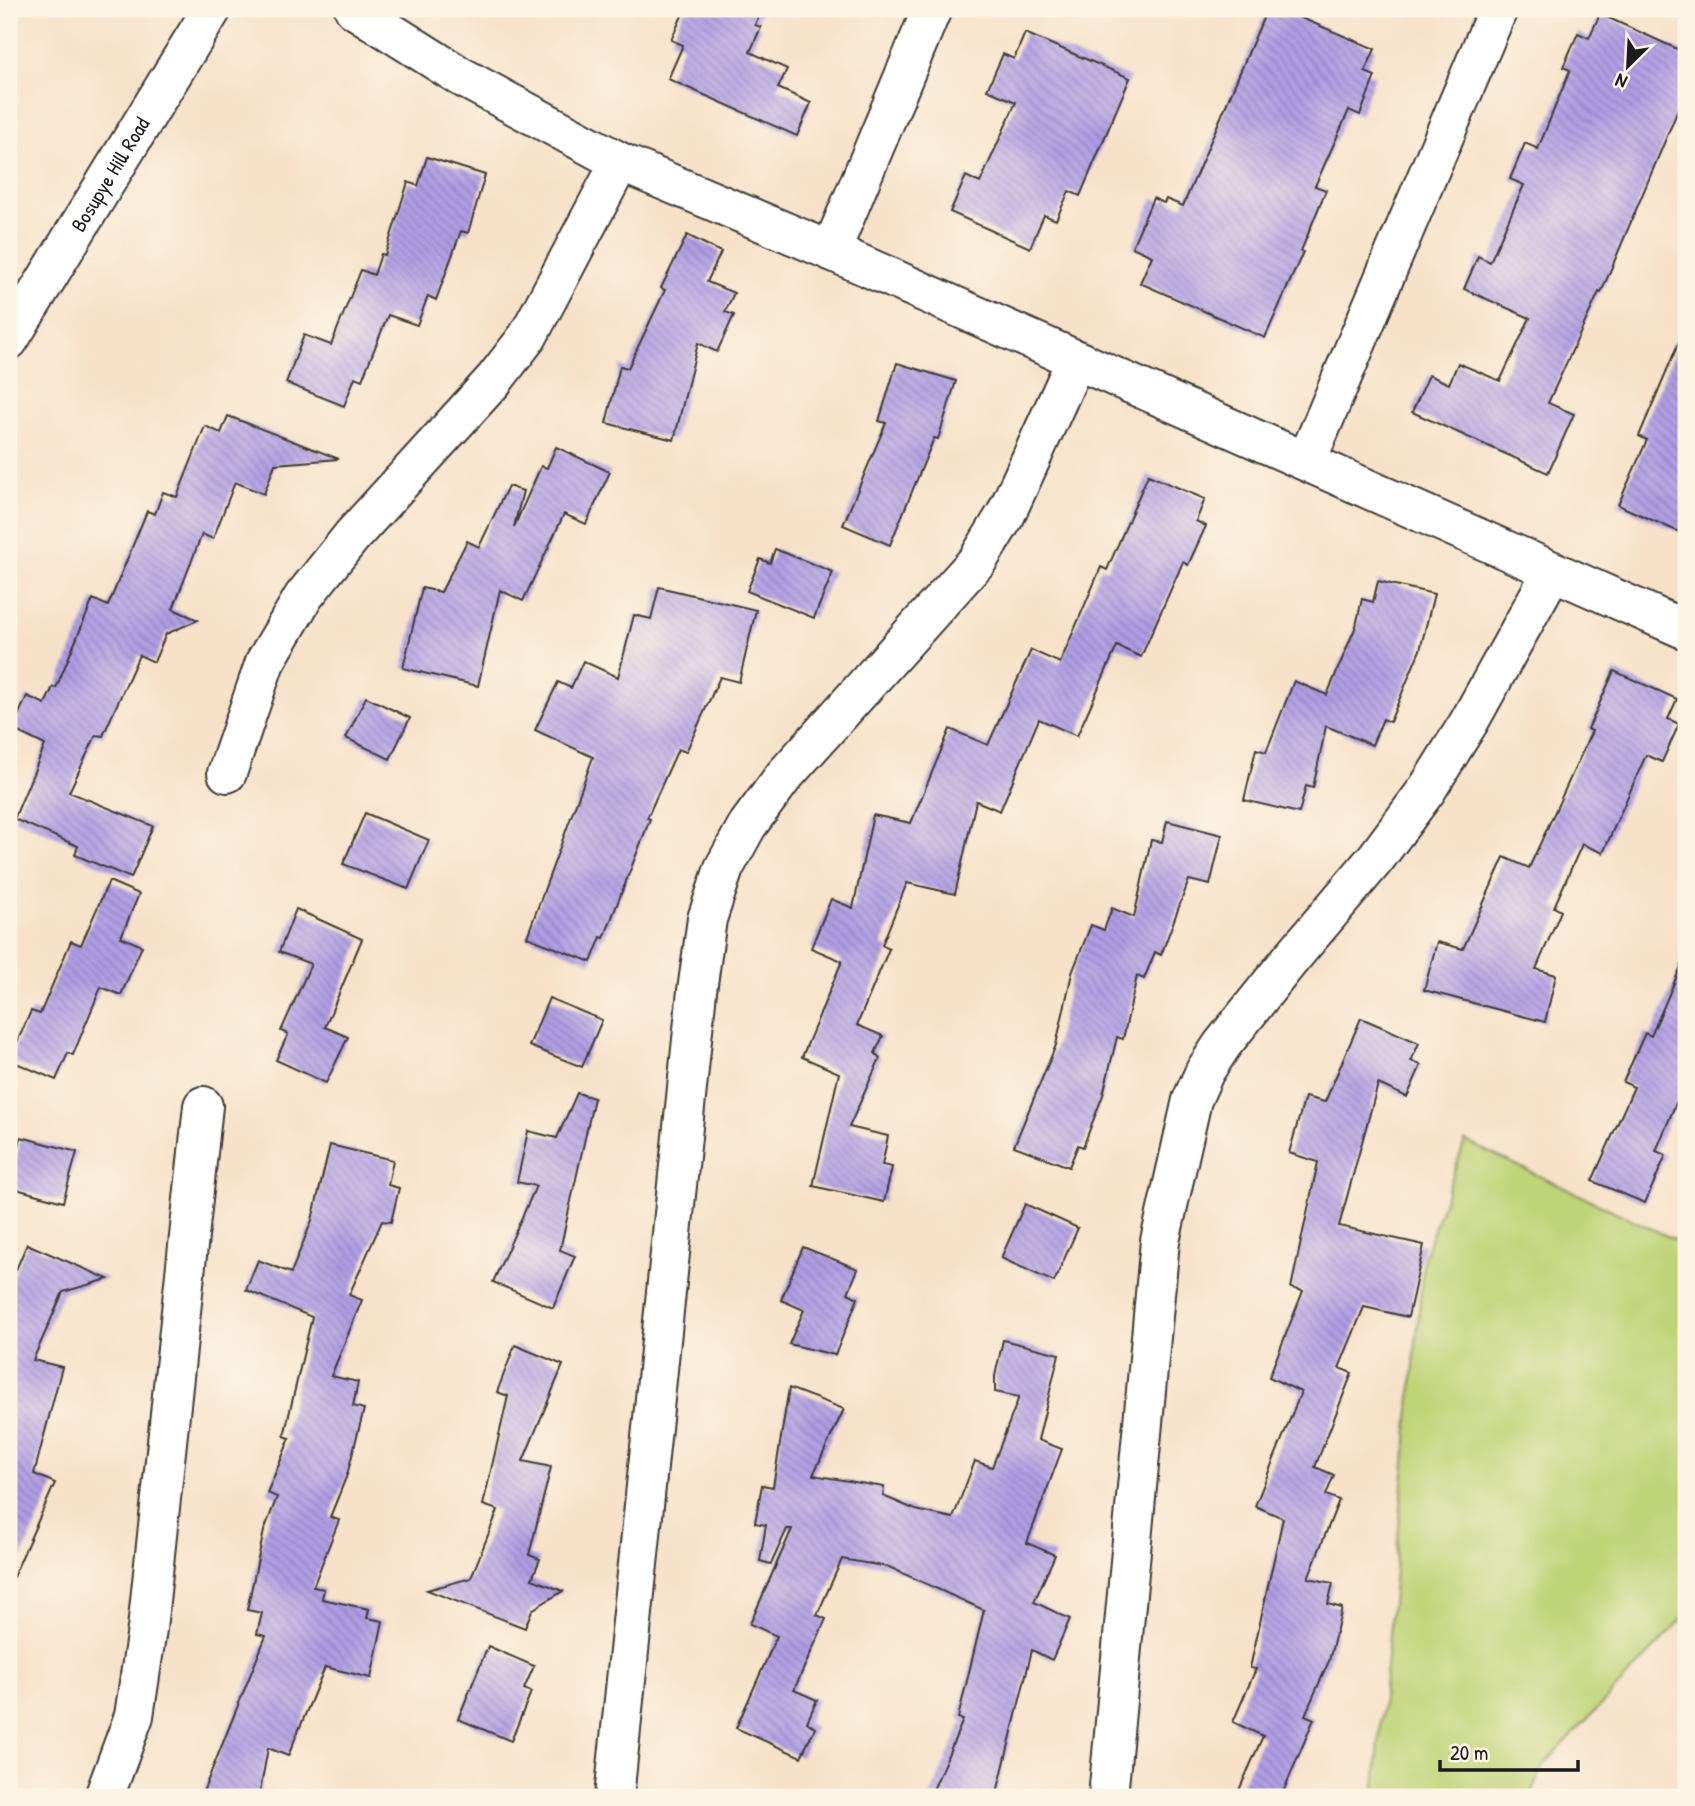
<svg xmlns="http://www.w3.org/2000/svg" width="1695" height="1806" font-family="'Patrick Hand',sans-serif">
<defs>
<pattern id="building-back-hatch" width="6" height="6" patternUnits="userSpaceOnUse" patternTransform="scale(1.75)"><rect width="6" height="6" fill="#b09ee5"/><path d="M-1 5l2 2M0 0l6 6M5-1l2 2" fill="none" stroke="#8e80b9"/></pattern>
</defs>
<rect width="100%" height="100%" fill="#fcf5e5"/>
<filter id="ink" filterUnits="userSpaceOnUse"><feTurbulence type="fractalNoise" baseFrequency=".0143" numOctaves="2"/><feDisplacementMap in="SourceGraphic" scale="14" xChannelSelector="R" yChannelSelector="G"/><feConvolveMatrix kernelMatrix="1 2 1 2 8 2 1 2 1" color-interpolation-filters="sRGB"/></filter>
<filter id="wash" filterUnits="userSpaceOnUse"><feTurbulence type="fractalNoise" baseFrequency=".00686" numOctaves="4" result="noise"/><feDisplacementMap in="SourceGraphic" scale="28" xChannelSelector="R" yChannelSelector="G"/><feGaussianBlur stdDeviation="1.57" result="paint"/><feColorMatrix in="noise" values="0 0 0 0 0 0 0 0 0 0 0 0 0 0 0 0 0 1.4 0 .05"/><feComposite in="paint" operator="in"/></filter>
<g filter="url(#wash)">
<rect width="100%" height="100%" fill="#f7e2c9"/>
<path fill="#c0d478" stroke="#6e784a" stroke-width="2" d="M1465,1141L1686,1245V1615L1543,1766L1529,1797H1374L1424,1257Z"/>
<g id="blocks">
<g fill="url(#building-back-hatch)">
<path d="M685,9H762L755,25L761,27L750,52L787,69L778,88L811,103L797,136L668,79L683,45L671,40Z"/>
<path d="M1267,9H1280L1375,49L1365,72L1375,76L1360,115L1349,110L1315,186L1326,190L1301,251L1303,252L1265,338L1140,283L1152,256L1132,247L1153,198L1164,203L1166,199L1183,206Z"/>
<path d="M1600,14L1686,53V91L1601,293L1599,292L1548,403L1574,414L1548,473L1412,412L1429,375L1449,384L1458,363L1500,381L1530,318L1464,289L1478,256L1490,262L1524,185L1510,179L1525,143L1538,149L1570,70L1563,67L1578,33L1589,38Z"/>
<path d="M1025,33L1130,78L1080,196L1069,191L1056,220L1044,215L1030,248L950,212L966,176L980,183L1016,102L987,90L1003,54L1014,59Z"/>
<path d="M427,157L485,175L468,233L461,231L436,300L428,296L417,325L388,315L362,380L355,377L344,406L286,383L304,335L331,345L361,270L374,275L381,254L385,255L408,182L418,186Z"/>
<path d="M687,235L721,252L707,282L734,293L725,312L734,315L717,352L698,343L674,440L606,423L620,366L628,368L665,290L661,288Z"/>
<path d="M1686,325V535L1618,505L1647,440L1639,436Z"/>
<path d="M897,363L956,381L938,439L934,438L890,545L843,525L886,423L879,421Z"/>
<path d="M228,416L339,459L275,464L264,494L235,482L213,539L202,534L173,609L198,620L166,634L154,662L139,655L103,736L96,735L69,792L153,826L131,878L75,855L78,846L14,819L45,745L12,729L27,696L45,704L53,687L56,688L93,599L108,606L147,511L155,514L163,492L177,497L205,426L221,433Z"/>
<path d="M556,447L610,472L586,524L564,514L523,601L500,590L478,686L403,668L422,588L441,592L467,541L479,547L508,486L523,491L514,527L541,466L547,468Z"/>
<path d="M1148,475L1205,499L1196,521L1206,526L1188,565L1183,562L1141,657L1117,646L1077,736L1039,719L1000,811L976,801L955,894L907,883L882,945L889,949L857,1025L883,1036L875,1053L880,1058L849,1127L888,1136L882,1165L892,1167L884,1202L813,1186L839,1073L802,1057L842,961L811,948L831,899L853,908L873,815L911,823L950,729L988,745L1031,650L1060,663L1101,567L1107,570Z"/>
<path d="M775,549L833,572L814,618L747,591L760,559L770,563Z"/>
<path d="M1378,581L1434,594L1420,650L1390,722L1383,719L1372,745L1326,726L1313,788L1306,786L1299,813L1244,800L1256,749L1266,752L1294,681L1327,695L1356,626L1362,599L1373,602Z"/>
<path d="M659,587L756,610L739,682L720,677L686,752L678,749L647,818L650,819L604,938L601,937L591,962L527,937L593,757L535,730L558,682L571,688L583,661L618,677L634,615L651,619Z"/>
<path d="M1614,671L1677,699L1668,719L1679,724L1662,762L1646,755L1603,853L1582,844L1554,907L1561,911L1536,969L1556,975L1545,1022L1424,990L1437,942L1463,949L1504,857L1529,868L1592,731L1588,729Z"/>
<path d="M366,697L410,718L390,759L346,738Z"/>
<path d="M365,813L429,840L408,889L343,864Z"/>
<path d="M1167,821L1222,835L1210,885L1189,880L1161,955L1155,952L1144,979L1137,976L1123,1039L1117,1037L1103,1095L1083,1147L1078,1145L1069,1167L1014,1146L1056,1045L1072,973L1091,925L1104,930L1112,908L1134,917L1151,840L1162,842Z"/>
<path d="M109,881L139,894L121,937L142,946L121,995L101,987L73,1055L68,1053L56,1080L9,1060L31,1011L40,1014L71,941L81,945Z"/>
<path d="M296,909L362,939L325,1027L348,1037L326,1083L276,1060L288,1034L281,1031L311,964L279,952Z"/>
<path d="M1686,955V1079L1656,1151L1666,1155L1645,1203L1592,1181L1634,1087L1623,1082L1645,1033L1651,1036Z"/>
<path d="M549,998L602,1020L582,1067L529,1046Z"/>
<path d="M1361,1018L1419,1043L1411,1061L1421,1065L1407,1097L1378,1084L1339,1226L1424,1245L1408,1317L1364,1307L1339,1368L1352,1373L1315,1467L1334,1475L1326,1495L1339,1500L1308,1578L1333,1583L1328,1604L1342,1608L1329,1661L1305,1715L1314,1719L1281,1797H1236L1263,1736L1233,1722L1256,1669L1250,1668L1283,1518L1255,1506L1301,1392L1269,1377L1303,1291L1291,1288L1318,1162L1289,1153L1305,1097L1325,1102Z"/>
<path d="M577,1093L594,1098L560,1250L575,1256L553,1308L493,1282L536,1186L517,1182L528,1131L557,1138Z"/>
<path d="M21,1137L77,1152L63,1202L9,1187Z"/>
<path d="M330,1145L393,1160L388,1185L399,1188L391,1222L382,1221L349,1295L362,1300L331,1376L358,1382L353,1406L364,1409L347,1475L330,1517L339,1520L313,1587L324,1589L322,1599L369,1609L367,1618L383,1621L371,1678L325,1667L288,1756L268,1748L259,1797H201L266,1636L257,1634L262,1613L247,1610L264,1531L277,1497L267,1493L290,1438L284,1436L312,1317L246,1290L258,1260L291,1273L312,1220Z"/>
<path d="M1025,1204L1078,1228L1054,1282L1001,1258Z"/>
<path d="M27,1244L108,1279L63,1292L33,1360L62,1367L34,1474L55,1483L9,1586V1286Z"/>
<path d="M803,1247L858,1269L848,1293L858,1298L835,1355L789,1344L804,1310L781,1300Z"/>
<path d="M1003,1340L1059,1354L1038,1440L1062,1449L1027,1543L1055,1555L1034,1602L1070,1619L1052,1660L1032,1650L996,1797H930L963,1720L958,1718L984,1610L889,1567L842,1559L817,1615L826,1619L794,1690L817,1700L807,1722L815,1728L801,1757L736,1728L777,1636L750,1624L792,1529H787L771,1564L760,1561L766,1525L755,1523L762,1485L773,1487L789,1388L844,1409L813,1475L884,1487L883,1496L916,1510L953,1518L975,1461L992,1467L1019,1397L995,1392V1376Z"/>
<path d="M515,1345L563,1365L523,1461L551,1467L529,1555L540,1559L532,1579L563,1591L532,1610L525,1628L427,1590L471,1578L498,1510L483,1505L508,1396L497,1392Z"/>
<path d="M488,1646L534,1666L524,1689L531,1692L511,1741L458,1719Z"/>
</g>
</g>
</g>
<g filter="url(#ink)">
<use href="#blocks" fill-opacity="0" stroke="#3d3a36" stroke-width="2"/>
<g fill="none" stroke-linecap="round" stroke-linejoin="round">
<g stroke="#3d3a36" stroke-width="42">
<g id="minor">
<path d="M354,9L460,76L620,162L831,251L1686,630"/>
<path d="M831,251L932,9"/>
<path id="s1" d="M9,340L212,9"/>
<path d="M1307,460L1498,9"/>
<path d="M227,773L265,662L304,596L352,536L494,380L528,336L620,162"/>
<path d="M104,1797L134,1716L147,1629L203,1106"/>
<path d="M614,1797L697,991L707,919L724,868L747,826L784,776L978,560L1006,514L1076,360"/>
<path d="M1108,1797L1160,1241L1192,1100L1205,1071L1222,1045L1289,961L1376,858L1426,791L1469,722L1552,572"/>
</g>
</g>
<use href="#minor" stroke="#fff" stroke-width="38"/>
</g>
</g>
<g text-anchor="middle" stroke-width="6" stroke-linejoin="round" paint-order="stroke">
<g font-size="21" fill="#1c1c1c" stroke="#fcf5e5">
<text dy="7" stroke="none"><textPath href="#s1" startOffset="194">Bosupye Hill Road</textPath></text>
</g>
</g>
<rect width="1695" height="1806" fill="none" stroke="#fcf5e5" stroke-width="35"/>
<g transform="translate(1628 66) rotate(204)" stroke="#fcf5e5" stroke-width="5" paint-order="stroke">
<path d="M0-5L12 26L0 18L-12 26Z" fill="#1c1c1c"/>
<text y="-10" font-size="19" font-weight="bold" text-anchor="middle" fill="#1c1c1c">N</text>
</g>
<path d="M1440 1760v10h138v-10" fill="none" stroke="#1c1c1c" stroke-width="3.5"/>
<text x="1450" y="1760" font-size="21" fill="#1c1c1c" stroke="#fcf5e5" stroke-width="5" paint-order="stroke">20 m</text>
</svg>
